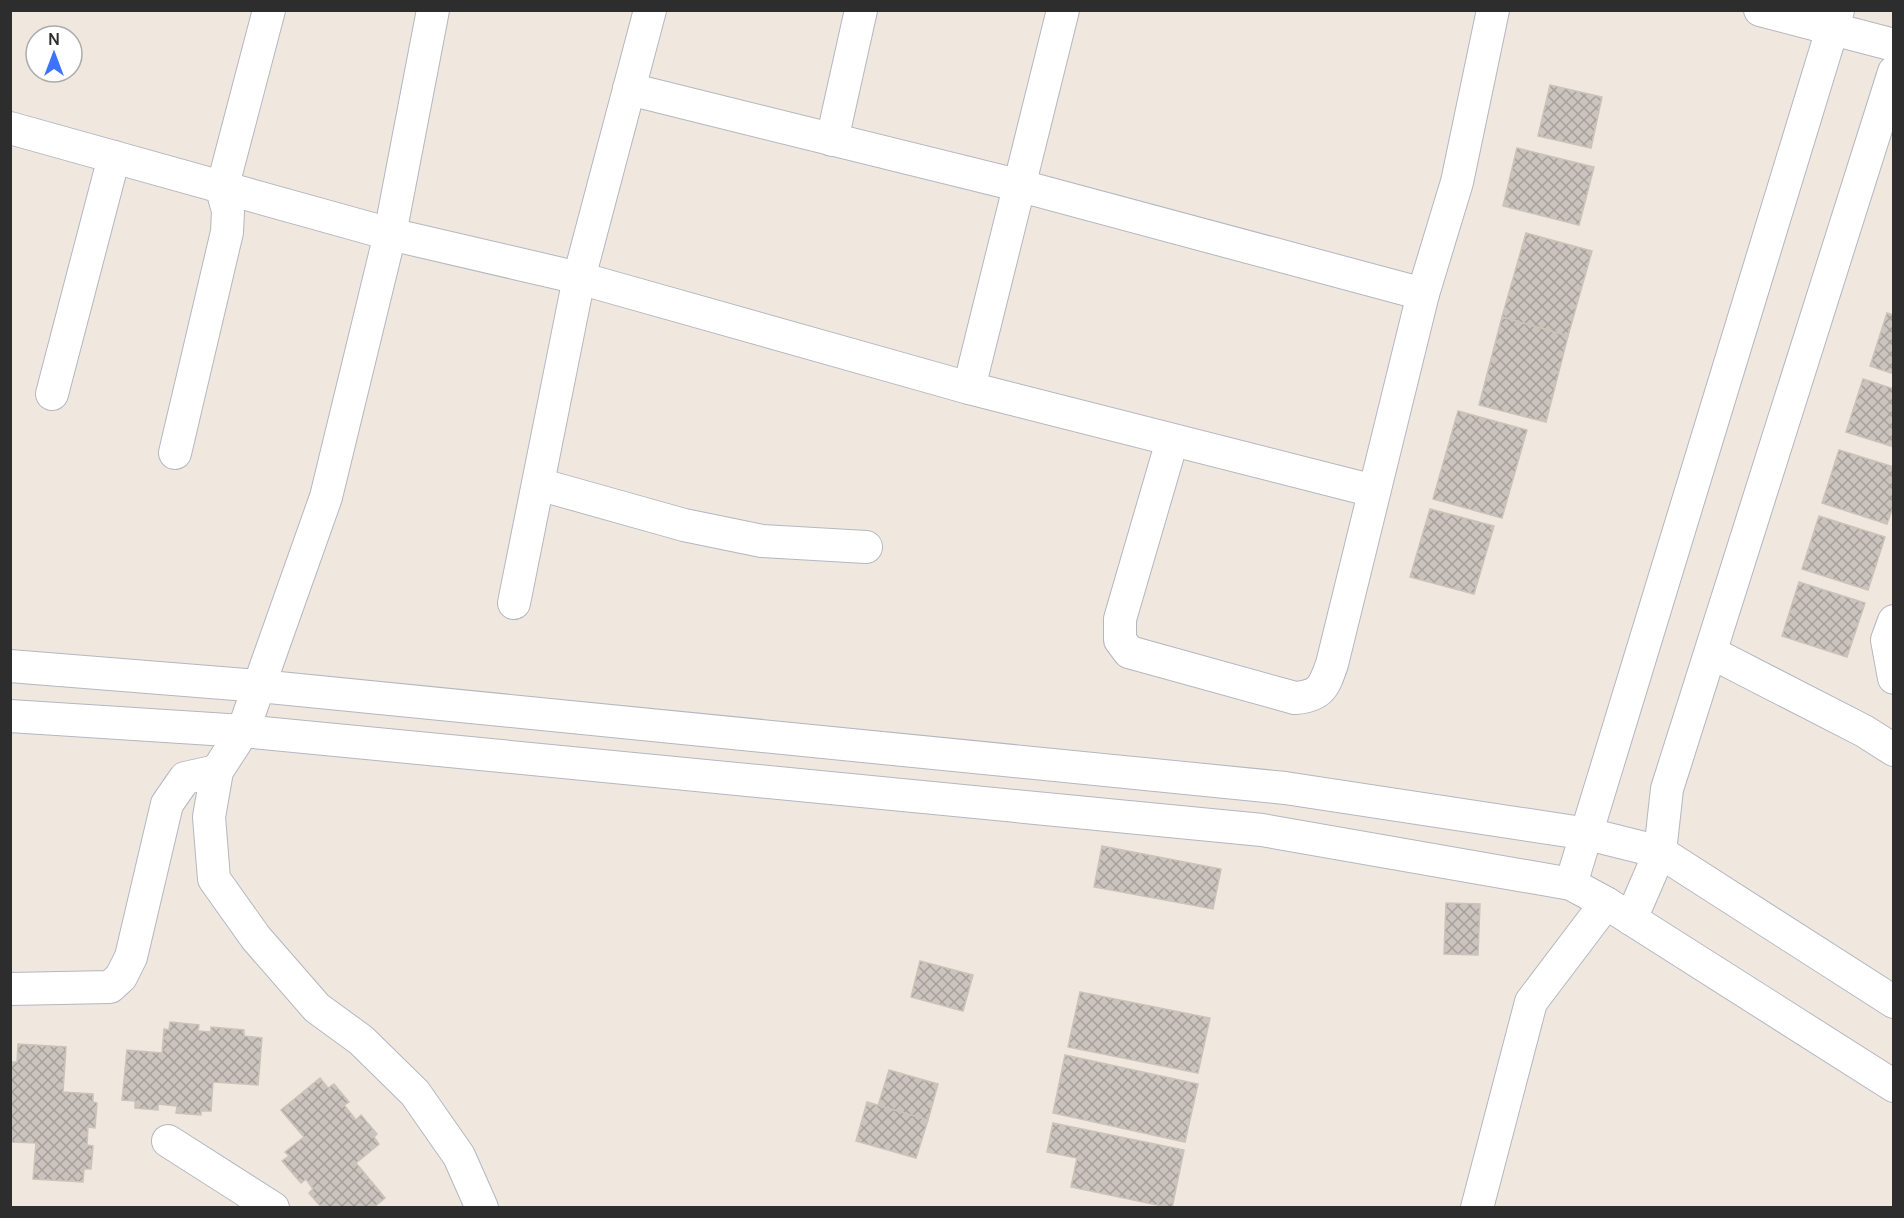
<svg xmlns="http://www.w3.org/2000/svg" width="1904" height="1218" font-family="Manrope,sans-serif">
<defs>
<pattern id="building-cross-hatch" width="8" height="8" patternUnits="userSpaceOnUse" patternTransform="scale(1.5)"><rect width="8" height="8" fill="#cbc4be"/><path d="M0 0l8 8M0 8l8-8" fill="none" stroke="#a5a09b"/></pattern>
</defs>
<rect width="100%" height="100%" fill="#f0e7df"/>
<g fill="url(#building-cross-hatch)" stroke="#ccc3b8" stroke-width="1.5">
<path d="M1550,85L1602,97L1591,148L1538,136Z"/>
<path d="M1517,148L1594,167L1579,225L1503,206Z"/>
<path d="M1526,233L1592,251L1568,336L1502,317Z"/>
<path d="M1887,313L1894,315V374L1870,366Z"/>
<path d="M1502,317L1568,336L1546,422L1479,405Z"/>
<path d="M1863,379L1894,389V447L1846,432Z"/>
<path d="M1458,411L1527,430L1502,518L1433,499Z"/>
<path d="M1839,450L1894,467V504L1887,524L1822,503Z"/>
<path d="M1430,509L1494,526L1474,594L1410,577Z"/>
<path d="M1819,516L1885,537L1868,590L1802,569Z"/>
<path d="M1799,582L1865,603L1847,657L1782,636Z"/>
<path d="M1102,846L1221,869L1213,909L1094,887Z"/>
<path d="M1446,903L1480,904L1478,955L1444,954Z"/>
<path d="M920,961L973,975L963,1011L911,997Z"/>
<path d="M1080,992L1210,1018L1198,1073L1068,1047Z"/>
<path d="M170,1022L199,1025L198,1031L211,1032V1027L244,1030V1036L262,1038L258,1085L213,1082L211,1111H201V1115L176,1113L177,1106L158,1104V1110L135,1108V1101L122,1100L127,1050L162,1053L164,1029L169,1030Z"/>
<path d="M18,1044L66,1047L63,1092L93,1094V1102L97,1103L95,1128L88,1127L87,1145L93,1146L91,1169H84L83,1182L33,1179L36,1143L12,1142L10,1107L13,1095H10V1062H17Z"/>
<path d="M1065,1055L1198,1084L1185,1142L1053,1113Z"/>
<path d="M889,1070L938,1084L928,1120L878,1106Z"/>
<path d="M320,1078L328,1088L334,1084L349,1102L344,1105L356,1120L361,1115L377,1134L374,1137L379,1144L356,1163L385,1198L373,1208H322L309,1193L313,1189L306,1179L301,1183L282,1161L289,1156L285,1152L304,1137L281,1110Z"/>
<path d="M867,1102L928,1120L916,1158L856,1141Z"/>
<path d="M1053,1123L1184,1150L1172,1208L1071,1187L1077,1158L1047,1152Z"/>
</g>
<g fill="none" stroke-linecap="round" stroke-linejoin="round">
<g stroke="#b3b7c2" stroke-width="34">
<g id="street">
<path d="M433,10L390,234L579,278L969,388L1374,491"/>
<path d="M1760,10L1894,45"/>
<path d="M629,89L1017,185L1423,294"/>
<path d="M10,128L390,234L326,497L243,731L217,771L209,817L214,879L256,938L317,1008L361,1040L415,1093L459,1156L482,1208"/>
<path d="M832,140L861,10"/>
<path d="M969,388L1063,10"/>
<path d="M52,394L114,157"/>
<path d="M1172,441L1120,619V640L1129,652L1295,698C1321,696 1324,687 1332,664L1423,294L1457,182L1493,10"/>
<path d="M175,453L227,232L228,211L222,189L269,10"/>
<path d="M538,484L684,525L762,541L866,547"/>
<path d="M514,603L579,278L650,10"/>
<path d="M1894,621L1887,640L1894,678"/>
<path d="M1712,653L1864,731L1894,750"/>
<path d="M10,666L259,686L1285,788L1588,834L1660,852L1894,1002"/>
<path d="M10,716L243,731L1262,830L1571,884L1606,903L1894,1086"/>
<path d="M1571,884L1838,10"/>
<path d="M1631,919L1660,852L1667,789L1894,72"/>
<path d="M10,989L110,987L121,977L131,957L167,804L185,778L217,771"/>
<path d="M168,1141L273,1208"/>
<path d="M1477,1208L1531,1002L1606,903"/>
</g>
</g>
<use href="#street" stroke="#fff" stroke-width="32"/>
</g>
<rect width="1904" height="1218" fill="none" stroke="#2d2d2d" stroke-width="24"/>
<g transform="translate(54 54)"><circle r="28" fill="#ffffff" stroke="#ababab" stroke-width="1.5"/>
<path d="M0-4.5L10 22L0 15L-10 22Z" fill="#3d73ff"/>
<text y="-9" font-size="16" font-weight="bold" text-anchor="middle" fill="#2d2d2d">N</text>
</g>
</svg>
